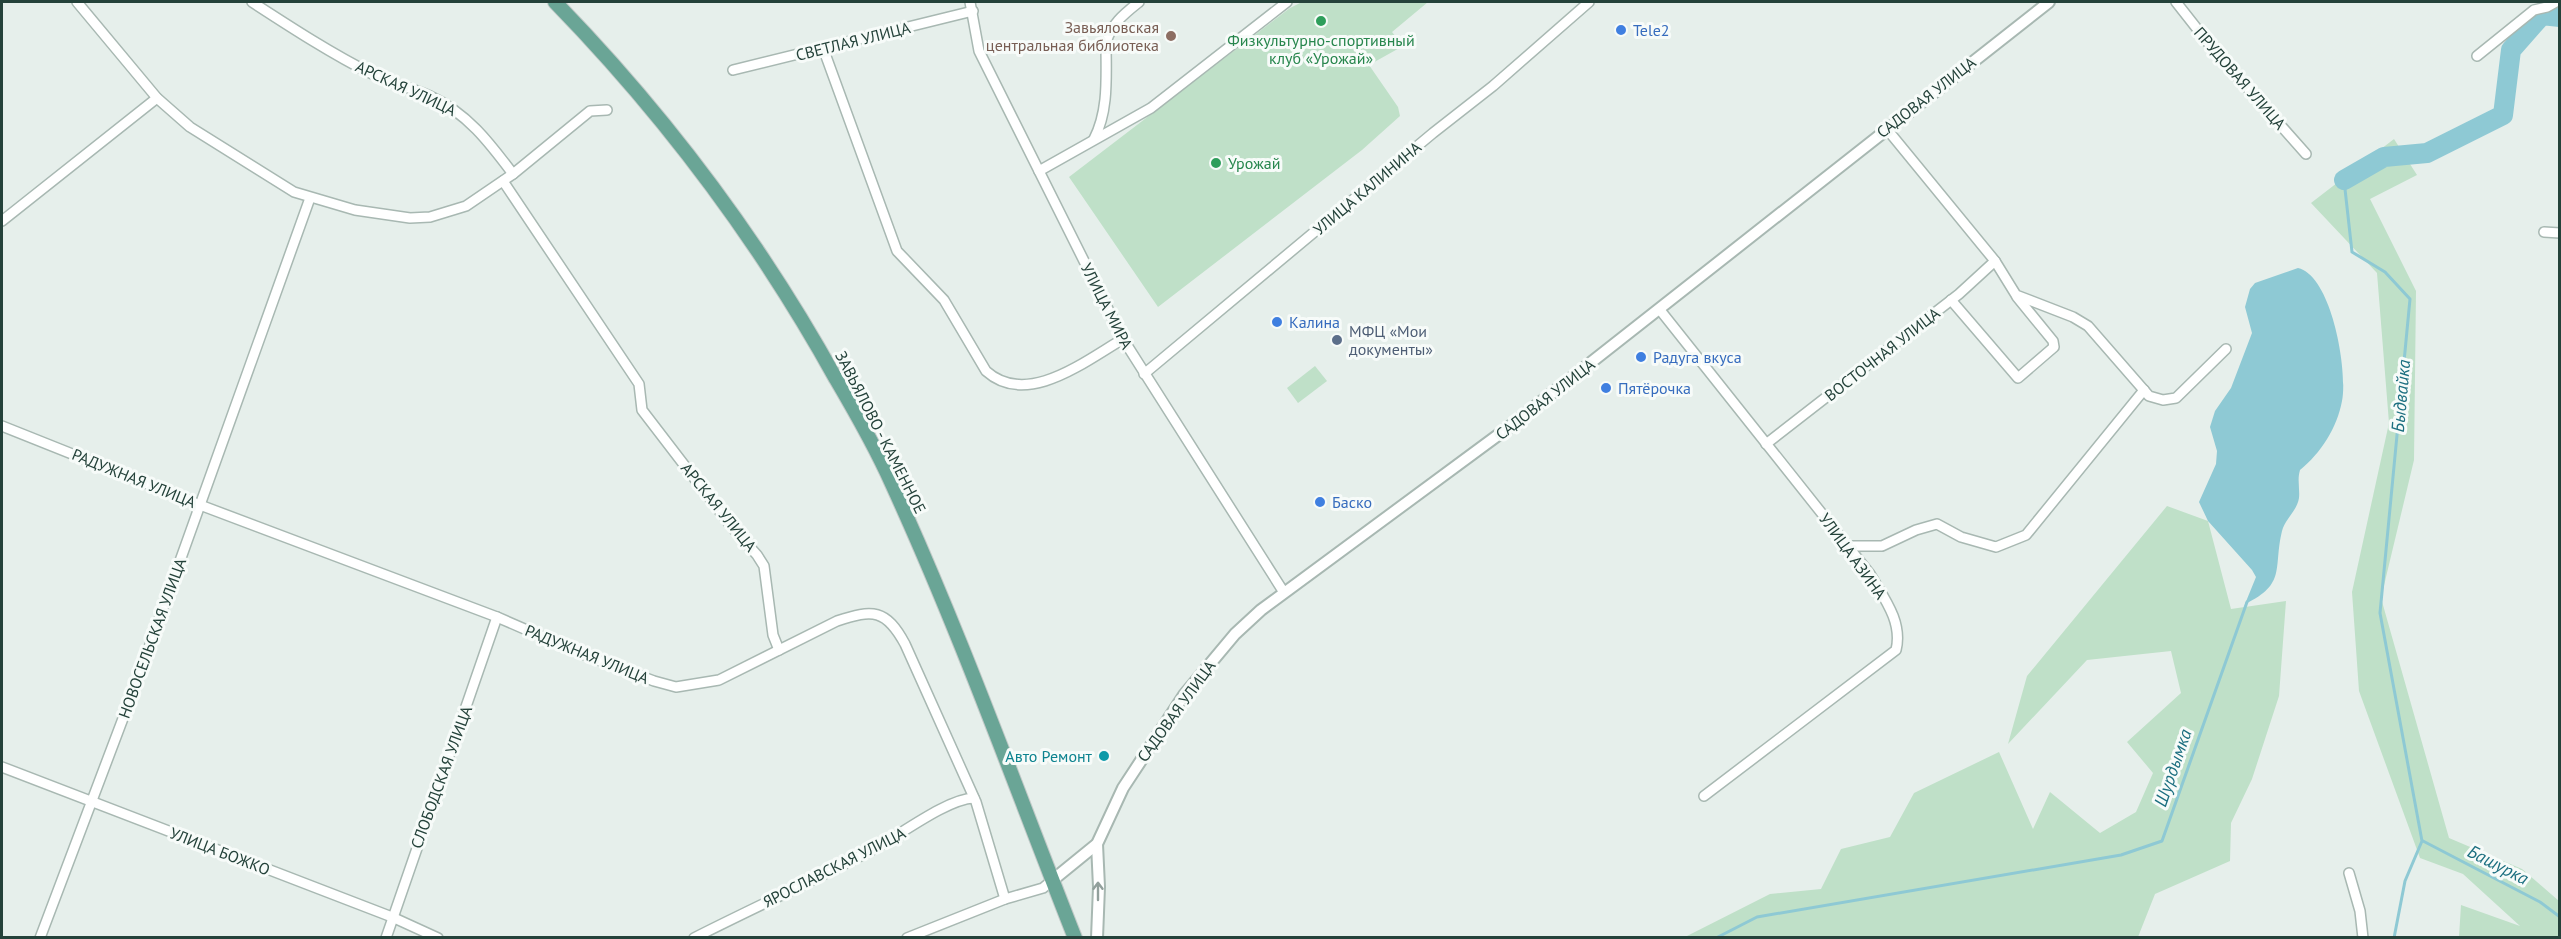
<svg xmlns="http://www.w3.org/2000/svg" width="2561" height="939" font-family="'PT Sans',sans-serif">
<rect width="100%" height="100%" fill="#e6efeb"/>
<g fill="#bfe0c8">
<path d="M1302,2H1428L1392,32L1403,46L1369,65L1398,107L1400,116L1362,150L1158,307L1069,177L1290,8Z"/>
<path d="M2394,139L2417,175L2370,199L2416,291L2414,460L2381,598L2449,838L2522,869L2559,901V937H2459L2461,905L2520,926L2463,874L2420,858L2359,691L2352,592L2389,423L2377,273L2311,203Z"/>
<path d="M1315,366L1327,381L1298,403L1287,388Z"/>
<path d="M2167,506L2208,521L2231,609L2286,601L2279,696L2252,779L2231,823L2230,861L2155,894L2138,937H1685L1770,894L1821,889L1841,849L1890,837L1914,793L1999,752L2033,829L2050,792L2100,833L2136,812L2153,773L2127,742L2181,693L2171,651L2087,660L2008,744L2027,676Z"/>
</g>
<path fill="#8ec9d4" d="M2298,268C2332,276 2348,371 2342,401C2337,428 2321,453 2300,470C2297,480 2300,489 2299,498C2297,511 2285,519 2282,531C2273,568 2287,584 2245,604L2256,577L2252,570L2208,521L2199,502L2216,464L2217,451L2210,427L2215,411L2231,388L2252,333L2245,307L2250,289L2255,283Z"/>
<g fill="none" stroke-linecap="round" stroke-linejoin="round">
<g stroke="#8ec9d4" stroke-width="3">
<path d="M2344,180L2352,252L2385,272L2410,299L2380,613L2422,841L2405,881L2394,938"/>
<path d="M2423,841L2540,902L2560,917"/>
<path d="M1716,938L1757,917L2121,855L2162,841L2247,602"/>
</g>
<path stroke="#8ec9d4" stroke-width="20" d="M2344,180L2384,157L2427,153L2503,115L2511,50L2542,15L2560,17"/>
<g stroke="#a8b8b2" stroke-width="12">
<g id="minor">
<path d="M77,2L157,98L190,127L294,192L355,210L410,218L430,217L466,206L513,174L590,111L607,110"/>
<path d="M252,2C292,28 332,54 374,75C392,84 412,88 430,96C467,113 489,142 513,174"/>
<path d="M970,2L979,51L1123,339L1283,591"/>
<path d="M2176,2L2213,49L2306,154"/>
<path d="M823,48L897,251L944,300L986,371C1027,408 1085,361 1123,339"/>
<path d="M2477,56L2534,10L2547,7L2556,2"/>
<path d="M733,70L973,11"/>
<path d="M1886,128L1995,261L2016,295L2073,317L2088,326L2149,396L2163,400L2176,398L2226,349"/>
<path d="M1094,139C1109,110 1106,76 1106,43C1111,24 1124,14 1139,2"/>
<path d="M1039,171L1151,108L1287,2"/>
<path d="M503,181L639,384L642,410L731,526L757,555L764,566L773,635L779,650"/>
<path d="M2,221L157,98"/>
<path d="M2544,232L2560,233"/>
<path d="M1951,300L2018,378L2054,347L2053,341L2017,297"/>
<path d="M1660,310L1870,574C1884,598 1903,622 1896,650L1704,796"/>
<path d="M1144,374L1433,133L1493,86L1589,2"/>
<path d="M2,426L200,505L497,617L582,654L654,681L676,687L719,680L837,621C873,609 886,609 905,644L976,802L1005,899"/>
<path d="M1766,444L1959,294L1995,261"/>
<path d="M1847,546H1882L1916,530L1937,524L1961,537L1996,547L2026,535L2144,390"/>
<path d="M2,767L392,917L438,938"/>
<path d="M2349,873L2360,911L2363,938"/>
<path d="M40,938L133,692L310,198"/>
<path d="M386,938L497,617"/>
<path d="M694,938C753,908 813,881 872,850C899,836 946,799 974,798"/>
<path d="M907,938L1005,899L1043,888L1054,879"/>
</g>
</g>
<g stroke="#a8b8b2" stroke-width="14">
<g id="tertiary">
<path d="M1097,844L1099,887L1097,938"/>
<path d="M1054,879L1097,844L1123,788L1184,695L1235,634L1261,610L1509,427L2049,2"/>
</g>
</g>
<g stroke="#c2cac8" stroke-width="16">
<path id="primary" d="M555,2C665,115 759,240 836,379C856,413 876,448 892,484C960,632 1015,786 1075,938"/>
</g>
<use href="#minor" stroke="#fff" stroke-width="9"/>
<use href="#tertiary" stroke="#fff" stroke-width="10"/>
<use href="#primary" stroke="#6aa596" stroke-width="14"/>
</g>
<defs><path id="oneway-shaft" d="M-6 0H5M1.5-3L5.5 0L1.5 3" fill="none" stroke-width="1.6" stroke-linecap="round" stroke-linejoin="round" transform="scale(1.5)"/></defs>
<use stroke="#92a09c" href="#oneway-shaft" transform="translate(1098 891) rotate(-90)"/>
<g fill="#2e9e5b" stroke="#f7fbf9" stroke-width="2">
<circle cx="1321" cy="21" r="6"/>
<circle cx="1216" cy="163" r="6"/>
</g>
<g fill="#3f7fe0" stroke="#f7fbf9" stroke-width="2">
<circle cx="1621" cy="30" r="6"/>
<circle cx="1277" cy="322" r="6"/>
<circle cx="1641" cy="357" r="6"/>
<circle cx="1606" cy="388" r="6"/>
<circle cx="1320" cy="502" r="6"/>
</g>
<circle fill="#8d6e63" stroke="#f7fbf9" stroke-width="2" cx="1171" cy="36" r="6"/>
<circle fill="#5c6f8a" stroke="#f7fbf9" stroke-width="2" cx="1337" cy="340" r="6"/>
<circle fill="#0f9aa8" stroke="#f7fbf9" stroke-width="2" cx="1104" cy="756" r="6"/>
<g text-anchor="middle" stroke-width="6" stroke-linejoin="round" paint-order="stroke">
<g font-size="16" fill="#785e54" stroke="#f7fbf9" text-anchor="end">
<text x="1159" y="33">Завьяловская<tspan x="1159" dy="18">центральная библиотека</tspan></text>
</g>
<g font-size="16" fill="#366cbe" stroke="#f7fbf9" text-anchor="start">
<text x="1633" y="36">Tele2</text>
<text x="1289" y="328">Калина</text>
<text x="1653" y="363">Радуга вкуса</text>
<text x="1618" y="394">Пятёрочка</text>
<text x="1332" y="508">Баско</text>
</g>
<g font-size="16" fill="#27864d" stroke="#f7fbf9">
<text x="1321" y="46">Физкультурно-спортивный<tspan x="1321" dy="18">клуб «Урожай»</tspan></text>
<text x="1228" y="169" text-anchor="start">Урожай</text>
</g>
<g font-size="16" fill="#24423a" stroke="#f7fbf9">
<text transform="translate(853 41) rotate(-14)" y="6">СВЕТЛАЯ УЛИЦА</text>
<text transform="translate(2240 78) rotate(49)" y="6">ПРУДОВАЯ УЛИЦА</text>
<text transform="translate(406 88) rotate(25)" y="6">АРСКАЯ УЛИЦА</text>
<text transform="translate(1926 97) rotate(-38)" y="6">САДОВАЯ УЛИЦА</text>
<text transform="translate(1367 188) rotate(-40)" y="6">УЛИЦА КАЛИНИНА</text>
<text transform="translate(1107 306) rotate(63)" y="6">УЛИЦА МИРА</text>
<text transform="translate(1882 354) rotate(-38)" y="6">ВОСТОЧНАЯ УЛИЦА</text>
<text transform="translate(1545 399) rotate(-38)" y="6">САДОВАЯ УЛИЦА</text>
<text transform="translate(881 432) rotate(63)" y="6">ЗАВЬЯЛОВО - КАМЕННОЕ</text>
<text transform="translate(134 478) rotate(22)" y="6">РАДУЖНАЯ УЛИЦА</text>
<text transform="translate(719 507) rotate(51)" y="6">АРСКАЯ УЛИЦА</text>
<text transform="translate(1853 556) rotate(54)" y="6">УЛИЦА АЗИНА</text>
<text transform="translate(152 638) rotate(-70)" y="6">НОВОСЕЛЬСКАЯ УЛИЦА</text>
<text transform="translate(587 654) rotate(22)" y="6">РАДУЖНАЯ УЛИЦА</text>
<text transform="translate(1176 711) rotate(-54)" y="6">САДОВАЯ УЛИЦА</text>
<text transform="translate(441 777) rotate(-70)" y="6">СЛОБОДСКАЯ УЛИЦА</text>
<text transform="translate(220 851) rotate(21)" y="6">УЛИЦА БОЖКО</text>
<text transform="translate(834 867) rotate(-27)" y="6">ЯРОСЛАВСКАЯ УЛИЦА</text>
</g>
<g font-size="16" fill="#4e5e75" stroke="#f7fbf9" text-anchor="start">
<text x="1349" y="337">МФЦ «Мои<tspan x="1349" dy="18">документы»</tspan></text>
</g>
<g font-size="16" fill="#0d838f" stroke="#f7fbf9" text-anchor="end">
<text x="1092" y="762">Авто Ремонт</text>
</g>
<g font-size="18" font-style="italic" fill="#1c6f80" stroke="#f7fbf9">
<text transform="translate(2401 396) rotate(-85)" y="6">Быдвайка</text>
<text transform="translate(2173 768) rotate(-71)" y="6">Шурдымка</text>
<text transform="translate(2498 865) rotate(27)" y="6">Башурка</text>
</g>
</g>
<rect width="2561" height="939" fill="none" stroke="#24423a" stroke-width="6"/>
</svg>
